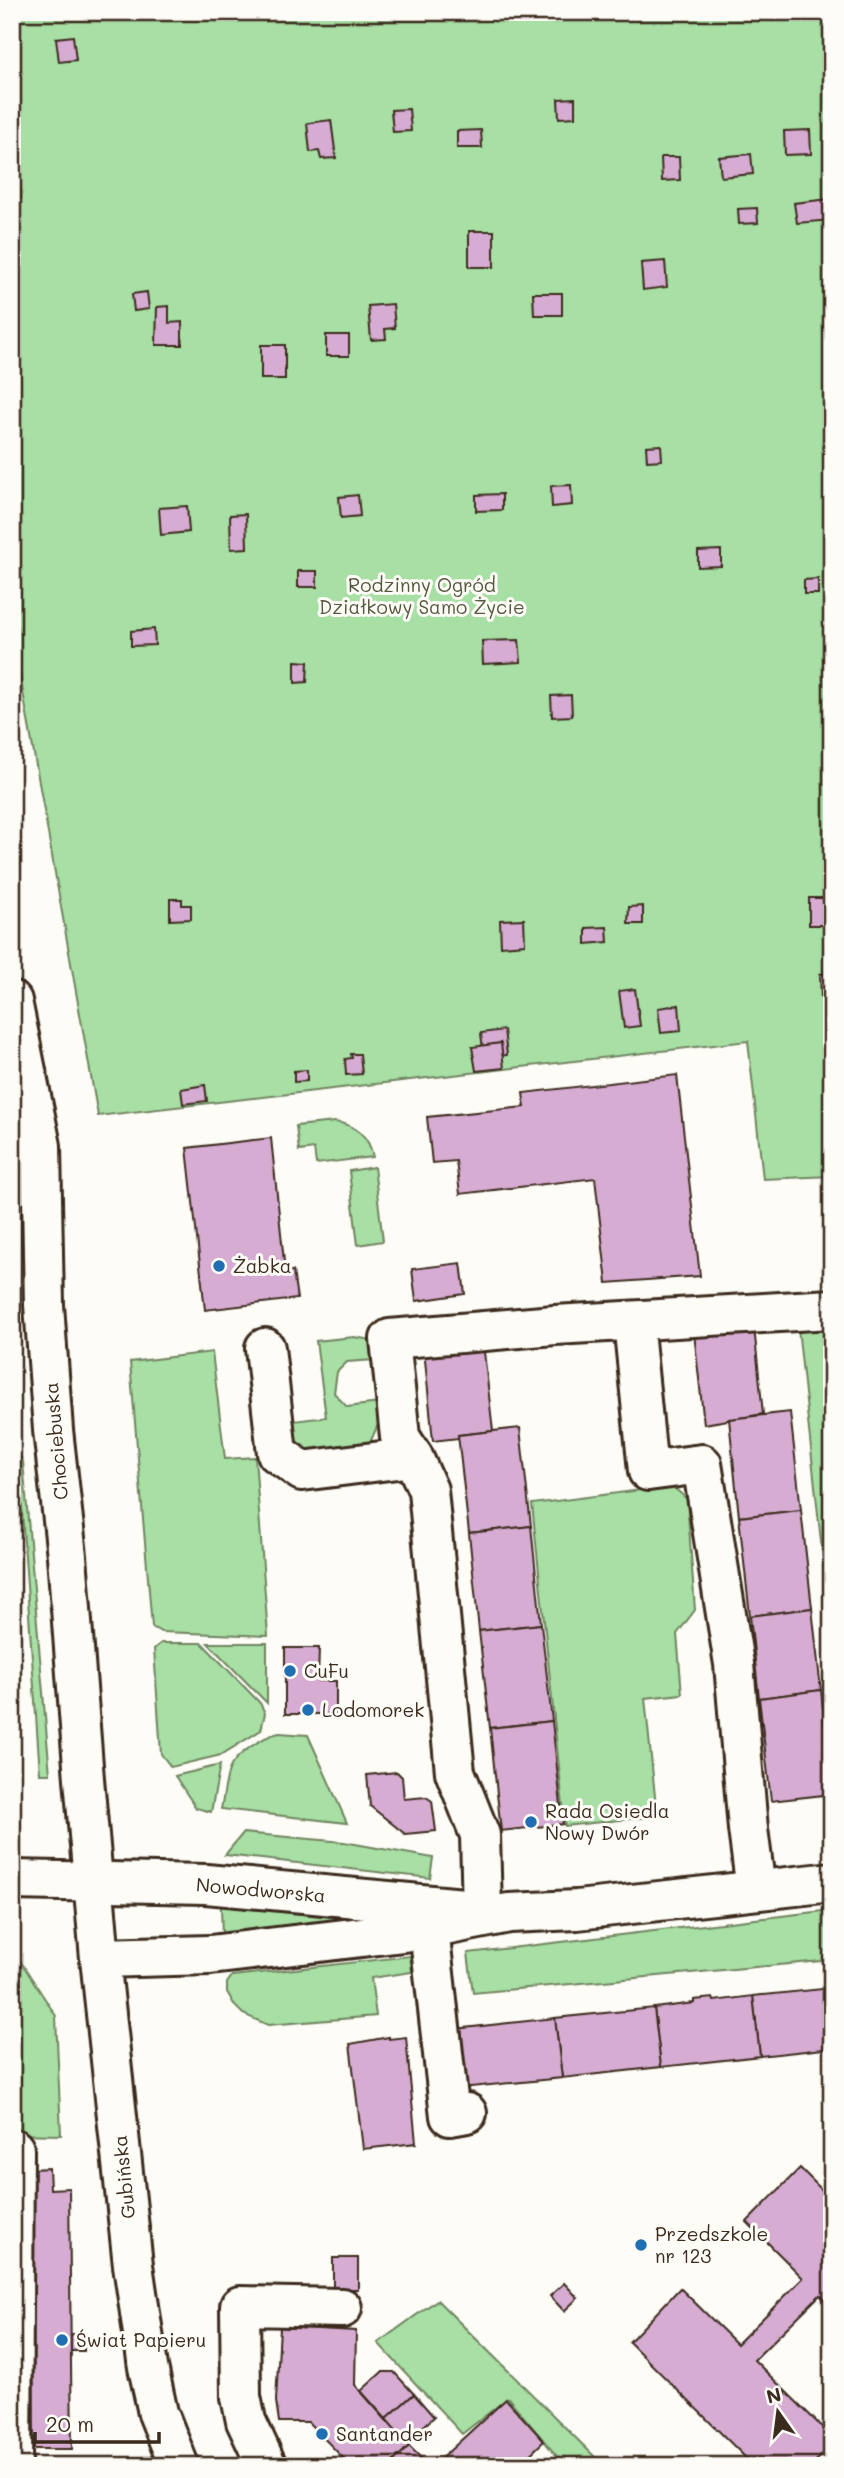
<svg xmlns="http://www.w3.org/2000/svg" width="844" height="2478" font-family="Mali,sans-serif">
<rect width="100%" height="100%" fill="#fdfcf7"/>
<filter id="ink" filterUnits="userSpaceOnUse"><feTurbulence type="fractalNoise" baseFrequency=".0143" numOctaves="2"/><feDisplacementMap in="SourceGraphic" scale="14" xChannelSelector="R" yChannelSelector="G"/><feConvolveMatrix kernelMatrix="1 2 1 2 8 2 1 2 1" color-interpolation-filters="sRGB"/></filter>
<g filter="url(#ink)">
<g fill="#a7dfa4" stroke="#718461" stroke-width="2">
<path d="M12,12H832V1176L763,1179L748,1041L98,1116L14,641L12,640Z"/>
<path d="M335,1122C356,1125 369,1136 373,1157L316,1164L314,1149L299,1151L296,1126Z"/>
<path d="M374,1167L383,1241L358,1245L349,1171Z"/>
<path d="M798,1328H832V1644Z"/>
<path d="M354,1337L372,1340L374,1360L347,1362L337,1372L334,1393L347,1407L380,1403V1420L369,1445L312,1457L297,1445L293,1421L326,1417L316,1341Z"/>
<path d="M212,1352L225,1459L255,1457L268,1636L161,1632L152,1627L130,1362Z"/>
<path d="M18,1455L23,1461L50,1774H40Z"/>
<path d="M672,1486L687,1499L695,1610L677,1634L682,1694L645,1698L657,1816L565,1826L532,1504Z"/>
<path d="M161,1643H202L260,1703L265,1713L261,1730L221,1755L171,1767L161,1754L154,1649Z"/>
<path d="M208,1643H267V1703Z"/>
<path d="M279,1733L308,1735L347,1823L221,1809C224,1796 225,1782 229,1770C234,1755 264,1736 279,1733Z"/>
<path d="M220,1765L211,1812L196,1808L175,1776Z"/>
<path d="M243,1833L344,1842L433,1858L430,1878L225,1855Z"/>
<path d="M221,1906L350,1919L222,1937Z"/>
<path d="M832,1910V1960L473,1993L468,1953Z"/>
<path d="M12,1948L56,2016L61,2135L12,2134Z"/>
<path d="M410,1956L412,1972L371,1978L376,2016L268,2025L243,2014L235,2006L227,1992V1983L232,1976Z"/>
<path d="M437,2300L604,2466H565L508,2398L462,2434L378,2343Z"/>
</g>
<g fill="#d7acd2" stroke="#3b2a1e" stroke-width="2">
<path d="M73,36L76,60L59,62L56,38Z"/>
<path d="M575,98V117L559,118L558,99Z"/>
<path d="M409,109L411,131L393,132L391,110Z"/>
<path d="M331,120L336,158L321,159L319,151L310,152L307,123Z"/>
<path d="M481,130L482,148H457V131Z"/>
<path d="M810,130L811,154L785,155L784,131Z"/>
<path d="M751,154L753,174L721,177L719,157Z"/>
<path d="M661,157H679L680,180L662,181Z"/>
<path d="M19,168L21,198H12V169Z"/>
<path d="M829,199L832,220L797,223L794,203Z"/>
<path d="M757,208L758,223L739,224L738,209Z"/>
<rect x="469" y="231" width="25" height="36"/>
<path d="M665,261L667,287L643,290L641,263Z"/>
<path d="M147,292L149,309L134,311L132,294Z"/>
<path d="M533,293H562V315H534Z"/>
<path d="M393,304L395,328L385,329L386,339L371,340L368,306Z"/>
<path d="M169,306V323L182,322V345H156L157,307Z"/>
<rect x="326" y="335" width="23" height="21"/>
<rect x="261" y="345" width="24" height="34"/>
<path d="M661,445L662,460L647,461L646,446Z"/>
<path d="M571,485L572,505L552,507L551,486Z"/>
<path d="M502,494V510L476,511V495Z"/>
<path d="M358,495L360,516L341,518L339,497Z"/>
<path d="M187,506L189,532L161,535L159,508Z"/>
<path d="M246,514L247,548L231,549L230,515Z"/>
<path d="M721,550V566L698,567V551Z"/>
<rect x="298" y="571" width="19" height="16"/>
<path d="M818,579V594H804V580Z"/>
<path d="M154,629L155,645L131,646V631Z"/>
<path d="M519,640L521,662L483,664L482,641Z"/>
<path d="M295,661L308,662L307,682L295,683Z"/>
<path d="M571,695L572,716L552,717L551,696Z"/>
<path d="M809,898H829L830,925H809Z"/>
<path d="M170,899H182V905H191V919L170,920Z"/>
<path d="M643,906V924H628L629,907Z"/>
<path d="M524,919L525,944L501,946L500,920Z"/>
<path d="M607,927L608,942L586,944V928Z"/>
<path d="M832,973V998H821L820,974Z"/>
<path d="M635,989L640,1026L624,1028L619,991Z"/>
<path d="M679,1005L681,1031L661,1033L658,1008Z"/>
<path d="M504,1030L507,1055L484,1058L481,1033Z"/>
<path d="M501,1043L504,1068L476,1071L472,1047Z"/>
<path d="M351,1054H360L362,1074L346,1075L345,1059L352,1058Z"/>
<path d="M307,1070V1081L294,1082V1071Z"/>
<path d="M677,1075L700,1276L607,1283L595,1178L460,1194L456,1161L432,1163L427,1117L525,1107L523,1093Z"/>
<path d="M205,1085L207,1101L183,1104L181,1089Z"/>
<path d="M271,1138L285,1271H293L297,1299L205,1310L187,1148Z"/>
<path d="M461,1263L465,1294L416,1301L412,1269Z"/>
<path d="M754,1327L763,1414L704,1424L694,1333Z"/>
<path d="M483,1343L493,1431L458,1435L459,1438L433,1441L424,1350Z"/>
<path d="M790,1412L801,1510L739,1517L729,1419Z"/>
<path d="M520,1428L531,1526L469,1533L458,1435Z"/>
<path d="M801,1510L812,1608L750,1616L739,1517Z"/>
<path d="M531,1526L541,1624L479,1631L469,1533Z"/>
<path d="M812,1608L821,1690L759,1698L750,1616Z"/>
<path d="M541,1624L552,1721L490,1728L479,1631Z"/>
<path d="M285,1648H319L318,1681H336V1714H285Z"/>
<path d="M821,1690L832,1794L771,1801L759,1698Z"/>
<path d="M552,1721L563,1824L501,1831L490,1728Z"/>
<path d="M397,1772L402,1777L404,1799L426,1797L432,1801L436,1831L405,1834L370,1806L367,1775Z"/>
<path d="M832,1988V2048L760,2056L753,1996Z"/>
<path d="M753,1996L760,2056L661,2067L654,2008L694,2003V2000L713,1998L714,2001Z"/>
<path d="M654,2008L661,2067L562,2078L555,2018Z"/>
<path d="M555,2018L562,2078L461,2088L455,2029Z"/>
<path d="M389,2037V2039L406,2037L416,2143L363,2149L350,2044Z"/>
<path d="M49,2168L50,2189L69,2188L72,2449H34L32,2169Z"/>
<path d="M800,2168L832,2200V2307L820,2295L754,2360L832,2437V2445L811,2466H754L629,2342L680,2288L737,2344L803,2278L747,2222Z"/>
<rect x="333" y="2258" width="25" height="31"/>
<path d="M564,2283L578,2298L564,2311L550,2296Z"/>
<path d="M280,2327L356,2331L355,2385L409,2446L393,2462L396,2466H351L308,2422H279L276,2401Z"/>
<path d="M71,2334L84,2335V2351H71Z"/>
<path d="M382,2372H394L414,2394L386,2419L361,2391Z"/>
<path d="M414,2394L434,2417L406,2442L386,2419Z"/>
<path d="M506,2399L544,2441L518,2466H433Z"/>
<path d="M409,2446L427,2464L425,2466H396L393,2462Z"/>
</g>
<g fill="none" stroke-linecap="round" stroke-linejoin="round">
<g stroke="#3b2a1e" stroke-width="44">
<g id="minor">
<path d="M12,1001L41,1146L44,1305L53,1430L67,1556L84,1779L100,1958L133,2265L148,2367L158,2413L179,2466"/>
<path d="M633,1321L648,1471L702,1464L734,1664L748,1829L756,1890"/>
<path d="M265,1348L277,1453L302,1471L413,1457"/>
<path d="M12,1880L206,1884L464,1908"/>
<path d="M482,1910L480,1835L455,1772L428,1490L413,1457L400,1437L390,1339L555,1325L832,1309"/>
<path d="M429,1929L450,2116L467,2113"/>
<path d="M100,1958L210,1955L429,1929L509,1913L577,1910L832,1882"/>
<path d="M12,2466L14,2149"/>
<path d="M267,2466L246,2421L241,2397L240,2306L342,2308"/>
</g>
</g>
<use href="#minor" stroke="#fdfcf7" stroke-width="38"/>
</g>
</g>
<g fill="#1f6fb2" stroke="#fdfcf7" stroke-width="2.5">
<circle cx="219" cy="1266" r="7"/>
<circle cx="290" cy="1671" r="7"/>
<circle cx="308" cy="1710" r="7"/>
<circle cx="531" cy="1822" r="7"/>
<circle cx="641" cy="2245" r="7"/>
<circle cx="62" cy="2340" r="7"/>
<circle cx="322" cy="2434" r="7"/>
</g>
<g text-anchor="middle" stroke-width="6" stroke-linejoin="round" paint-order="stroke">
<g font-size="19" fill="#565740" stroke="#fdfcf7">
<text x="422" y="592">Rodzinny Ogród<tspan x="422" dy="22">Działkowy Samo Życie</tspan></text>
</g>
<g font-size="19" fill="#3b2a1e" stroke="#fdfcf7" text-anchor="start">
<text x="233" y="1273">Żabka</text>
<text x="304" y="1678">CuFu</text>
<text x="322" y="1717">Lodomorek</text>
<text x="545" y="1818">Rada Osiedla<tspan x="545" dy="22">Nowy Dwór</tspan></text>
<text x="655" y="2241">Przedszkole<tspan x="655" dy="22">nr 123</tspan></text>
<text x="76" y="2347">Świat Papieru</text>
<text x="336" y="2441">Santander</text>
</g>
<g font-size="19" fill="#3b2a1e" stroke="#fdfcf7">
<text transform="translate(56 1441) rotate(-95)" y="7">Chociebuska</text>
<text transform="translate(261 1890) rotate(5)" y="7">Nowodworska</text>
<text transform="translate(124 2177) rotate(-96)" y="7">Gubińska</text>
</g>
</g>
<rect width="844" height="2478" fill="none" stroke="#fdfcf7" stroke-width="42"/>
<rect x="21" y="21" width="802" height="2436" fill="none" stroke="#3b2a1e" stroke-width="2.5" filter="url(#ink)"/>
<g transform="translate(778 2412) rotate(346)" stroke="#fdfcf7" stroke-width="5" paint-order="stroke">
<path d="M0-5L12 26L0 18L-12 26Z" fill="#3b2a1e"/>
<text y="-10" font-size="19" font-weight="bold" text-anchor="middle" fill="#3b2a1e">N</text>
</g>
<path d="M35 2432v10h124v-10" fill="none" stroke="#3b2a1e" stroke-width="3.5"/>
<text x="46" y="2432" font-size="21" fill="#3b2a1e" stroke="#fdfcf7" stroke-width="5" paint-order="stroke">20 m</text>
</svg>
